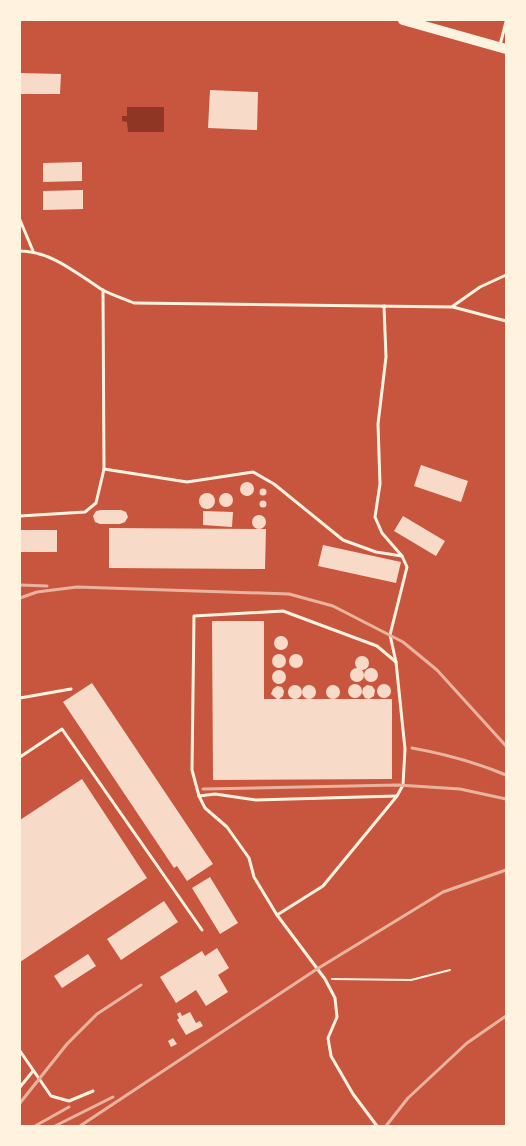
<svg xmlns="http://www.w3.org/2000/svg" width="526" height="1146" font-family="'Open Sans',sans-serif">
<rect width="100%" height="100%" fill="#c8553d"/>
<path fill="#8f3625" d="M127,107H164V132H128L127,122L122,121V116H127Z"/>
<g fill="#f7dbc8">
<path d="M20,73L61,74L60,94H20Z"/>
<path d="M210,90L258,92L257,130L208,128Z"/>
<path d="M82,162V181L43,182V163Z"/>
<path d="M83,190V209L43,210V191Z"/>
<path d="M421,465L468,481L461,502L414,486Z"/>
<circle cx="247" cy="489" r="7"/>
<circle cx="263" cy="492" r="3.5"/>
<circle cx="226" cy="500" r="7"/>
<circle cx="207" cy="501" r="8"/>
<circle cx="263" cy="504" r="3.5"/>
<path d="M101,510H121L126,512L128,517L125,522L120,524H100L95,522L93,516L96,511Z"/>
<path d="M203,511L233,512L232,527L203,525Z"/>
<circle cx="259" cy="522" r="7"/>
<path d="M403,516L445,541L436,556L394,531Z"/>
<path d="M109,528L266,529L265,569L109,568Z"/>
<rect x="21" y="530" width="36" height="22"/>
<path d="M323,545L401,562L396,583L318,566Z"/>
<path d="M212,621H264V699H277L271,694L273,689L277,686L282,687L284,691L283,696L279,699H369L365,698L362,693L363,688L367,685L372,686L375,690L374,696L369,699H392V779L213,780Z"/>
<circle cx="281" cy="643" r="7"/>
<circle cx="279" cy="661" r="7"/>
<circle cx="296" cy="661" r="7"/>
<circle cx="362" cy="663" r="7"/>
<circle cx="357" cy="675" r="7"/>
<circle cx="371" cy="675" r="7"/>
<circle cx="279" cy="677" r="7"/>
<path d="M92,683L213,864L187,881L177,866L174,868L63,702Z"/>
<circle cx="355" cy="691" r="7"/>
<circle cx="384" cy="691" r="7"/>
<circle cx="333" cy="692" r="7"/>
<circle cx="295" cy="692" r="7"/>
<circle cx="309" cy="692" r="7"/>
<path d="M82,779L147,878L20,962V820Z"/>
<path d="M210,877L238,923L220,934L192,888Z"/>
<path d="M164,901L178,922L121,960L107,939Z"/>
<path d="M217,948L229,968L218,975L228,992L206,1006L196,990L176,1003L160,977L202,951L205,956Z"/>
<path d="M88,954L96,966L62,988L54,976Z"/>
<path d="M180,1012L182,1016L190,1012L196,1023L200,1021L203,1026L186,1035L177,1020L179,1018L177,1014Z"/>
<path d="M173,1038L177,1044L171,1047L168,1041Z"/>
</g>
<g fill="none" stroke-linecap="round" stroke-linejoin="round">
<path stroke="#fff3e0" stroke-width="2" d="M332,979L411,980L450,970"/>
<g stroke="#fff3e0" stroke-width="3">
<path d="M500,45L506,22"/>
<path d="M20,220L33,251"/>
<path d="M20,251C51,251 76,273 101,289C111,295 123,298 134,303L453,307L506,321"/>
<path d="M103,290L104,469L187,482L253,472L274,484L343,540L376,552L402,556"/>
<path d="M453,306L480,287L506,275"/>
<path d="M20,516L85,512L96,503L104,469"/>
<path d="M20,698L71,689"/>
<path d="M20,757L62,729L202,930"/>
<path d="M199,796L215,794L256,800L396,796"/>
<path d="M277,915L323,886L397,796L403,785L405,749L396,662L390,635L407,567L402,556L382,533L375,517L380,484L378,424L386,357L384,306"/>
<path d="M20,1051L51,1096L69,1101L93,1091"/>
<path d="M20,1087L33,1071"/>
<path d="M377,1126L353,1094L331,1056L328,1038L337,1017L335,998L325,979L277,915L254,877L249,858L227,827L205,808L199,796L192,770L194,616L283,611L377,646L396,662"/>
</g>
<path stroke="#fff3e0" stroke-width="10" d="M403,20L506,49"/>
<g stroke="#e9b49f" stroke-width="3">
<path d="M20,585L47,586"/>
<path d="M20,598L37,592L77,587L289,594L333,606L403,642L437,670L506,746"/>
<path d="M412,748C445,754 475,762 506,775"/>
<path d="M203,789L398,785L460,789L506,799"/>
<path d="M20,1103L67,1044L97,1014L141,985"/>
<path d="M35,1126L69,1107"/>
<path d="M55,1126L113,1097"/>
<path d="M80,1126L317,969L443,892L506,870"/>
<path d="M386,1126L408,1098L467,1043L506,1016"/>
</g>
</g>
<rect width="526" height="1146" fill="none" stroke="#fff3e0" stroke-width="42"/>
</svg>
